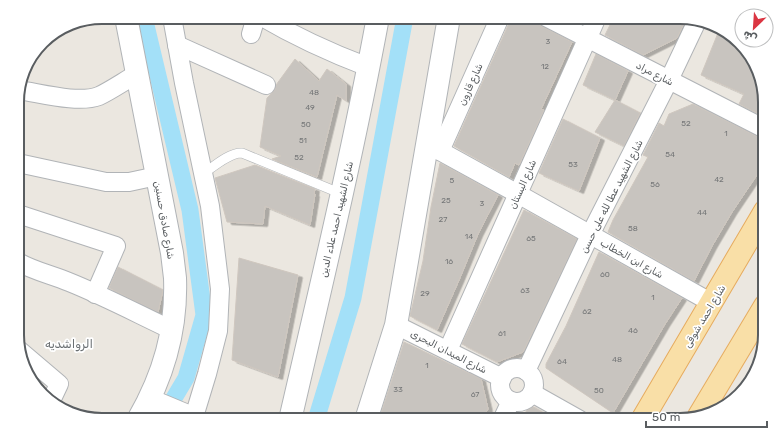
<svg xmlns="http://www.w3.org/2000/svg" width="782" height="437" font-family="Rubik,Cairo,sans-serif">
<defs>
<filter id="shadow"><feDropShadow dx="4.5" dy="2.5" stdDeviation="0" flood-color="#0004"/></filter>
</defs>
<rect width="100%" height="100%" fill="#ebe7e0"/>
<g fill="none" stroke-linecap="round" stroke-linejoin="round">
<g stroke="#a3e0f8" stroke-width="17">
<path d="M144,17L190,210L204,315L186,378L161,420"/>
<path d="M316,420L353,298L405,17"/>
</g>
</g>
<g fill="#c8c4bf" stroke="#cfc7bf" filter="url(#shadow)">
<path d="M510,17H526L537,23L541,26L572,42L541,109L544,110L519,165L515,163L509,177L454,146L510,21Z"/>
<path d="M614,17H680L686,19L677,38L643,55L605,35Z"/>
<path d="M720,28H722L751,55L765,96V117L739,104L744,94L701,75Z"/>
<path d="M596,54L628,71L615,100L583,85Z"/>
<path d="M295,59L319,81L327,69L346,84V101L337,95L317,177L272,159L281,156L260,147L267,98L275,90L276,85Z"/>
<path d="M615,100L640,113L624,146L595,132Z"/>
<path d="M693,104L760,138L765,139V163L732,212L712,246L694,281L608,232L613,220L648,157L643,155L659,123L664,126L669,114Z"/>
<path d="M563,119L600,138L579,191L539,173Z"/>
<path d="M440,163L498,195L478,234L459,280L437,330L410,316L423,261L431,207Z"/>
<path d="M255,165L315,189L314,194H315L310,225L265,206L263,224L227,222L215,178Z"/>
<path d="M524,210L577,239L523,352L497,362L462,344Z"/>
<path d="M599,252L682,298L665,324L613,413L546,368V364L566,326Z"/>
<path d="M239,258L298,275L278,377L232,360Z"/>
<path d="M118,267L163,290L158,312L109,288Z"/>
<path d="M404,342L481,379L488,409L481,420H379Z"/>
<path d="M530,405L556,420H521Z"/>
</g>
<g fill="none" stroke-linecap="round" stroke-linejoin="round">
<g stroke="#b1b4b7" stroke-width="10">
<path id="service" d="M203,174C213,167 230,152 242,153L342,194"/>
</g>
<g stroke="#b1b4b7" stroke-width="20">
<g id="minor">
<path d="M172,17L184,83L210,206L220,289L218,331L207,374L193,420"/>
<path d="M262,17C296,37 331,53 368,67"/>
<path d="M546,17L765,129"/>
<path d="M251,34L256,17"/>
<path d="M177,45L266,85"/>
<path d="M18,90C40,93 78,104 99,96C110,91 126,80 137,74"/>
<path d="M426,145L440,151L518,194L712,303"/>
<path d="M440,151L500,17"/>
<path d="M18,163L106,182H129L157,176"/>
<path d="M18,214L116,246L95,294"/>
<path d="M18,262C34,271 52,275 69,282C104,296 138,314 172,330"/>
<path d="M396,325L502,378"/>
<path d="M19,350L59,384L51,401"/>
<path d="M448,350L597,17"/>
<circle cx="517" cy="385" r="17"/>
<path d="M526,371L590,235L669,80L697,21"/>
<path d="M532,393L580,420"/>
<path d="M502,420L511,401"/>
</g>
</g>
<g stroke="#b1b4b7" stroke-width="24">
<g id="tertiary">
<path d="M126,17L172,253C173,261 174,270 175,278C177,330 164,375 138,420"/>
<path d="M149,400L197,420"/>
<path d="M290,420C321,286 353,152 378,17"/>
<path d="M366,420L396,325L449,17"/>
</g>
</g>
<g stroke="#e6ab5e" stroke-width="24">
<g id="primary">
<path d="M699,416L765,306"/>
<path d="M642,420L765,211"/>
</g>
</g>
<use href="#service" stroke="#fff" stroke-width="9"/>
<use href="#minor" stroke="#fff" stroke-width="18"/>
<use href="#tertiary" stroke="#fff" stroke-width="22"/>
<use href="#primary" stroke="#f9dfa7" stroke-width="22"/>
</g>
<g text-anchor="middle" stroke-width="3.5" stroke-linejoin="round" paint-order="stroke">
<g font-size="8" fill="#757778">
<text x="548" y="44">3</text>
<text x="545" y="69">12</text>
<text x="314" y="95">48</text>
<text x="310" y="110">49</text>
<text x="686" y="126">52</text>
<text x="306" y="127">50</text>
<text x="726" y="136">1</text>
<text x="303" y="143">51</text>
<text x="670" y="157">54</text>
<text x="299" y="160">52</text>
<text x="573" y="167">53</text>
<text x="719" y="182">42</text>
<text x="452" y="183">5</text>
<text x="655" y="187">56</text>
<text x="446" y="203">25</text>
<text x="482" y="206">3</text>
<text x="702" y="215">44</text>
<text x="443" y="222">27</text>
<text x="633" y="231">58</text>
<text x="469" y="239">14</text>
<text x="531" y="241">65</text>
<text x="449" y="264">16</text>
<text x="605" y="277">60</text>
<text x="525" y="293">63</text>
<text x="425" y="296">29</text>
<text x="653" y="300">1</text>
<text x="587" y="314">62</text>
<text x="633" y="333">46</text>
<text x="502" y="336">61</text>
<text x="617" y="362">48</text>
<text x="562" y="364">64</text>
<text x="427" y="368">1</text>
<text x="398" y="392">33</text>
<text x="599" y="393">50</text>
<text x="475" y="397">67</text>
</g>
<g font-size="10" fill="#595d60" stroke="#fff">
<text transform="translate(655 73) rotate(27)" y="4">شارع مراد</text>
<text transform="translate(470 84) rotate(-66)" y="4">شارع قارون</text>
<text transform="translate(522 184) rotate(-66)" y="4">شارع البستان</text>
<text transform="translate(611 196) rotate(-63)" y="4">شارع الشهيد عطا لله على حسن</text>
<text transform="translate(336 219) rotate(-77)" y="4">شارع الشهيد احمد علاء الدين</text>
<text transform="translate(165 220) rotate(80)" y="4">شارع صادق حسنين</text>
<text transform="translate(632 258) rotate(29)" y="4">شارع ابن الخطاب</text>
<text transform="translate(704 316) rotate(-59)" y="4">شارع احمد شوقى</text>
<text transform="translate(449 351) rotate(27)" y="4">شارع الميدان البحرى</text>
</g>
<g font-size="12" fill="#6a6f72" stroke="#fff">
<text x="69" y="348">الرواشديه</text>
</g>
</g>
<path d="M0 0H782V437H0ZM102 24H680A78 78 0 0 1 758 102V335A78 78 0 0 1 680 413H102A78 78 0 0 1 24 335V102A78 78 0 0 1 102 24Z" fill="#fff" fill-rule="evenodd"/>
<path fill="none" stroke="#595d60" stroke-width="2" d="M102 24H680A78 78 0 0 1 758 102V335A78 78 0 0 1 680 413H102A78 78 0 0 1 24 335V102A78 78 0 0 1 102 24Z"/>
<g transform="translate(754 28) rotate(205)"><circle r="19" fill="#ffffff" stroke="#bdbebf"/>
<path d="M0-3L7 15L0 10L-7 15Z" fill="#db3542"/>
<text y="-6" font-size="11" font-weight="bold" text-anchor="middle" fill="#595d60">ش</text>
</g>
<path d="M646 421v6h121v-6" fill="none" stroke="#595d60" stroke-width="2"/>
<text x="652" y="421" font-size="12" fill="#595d60" stroke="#ffffff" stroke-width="3" paint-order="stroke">50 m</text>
</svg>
